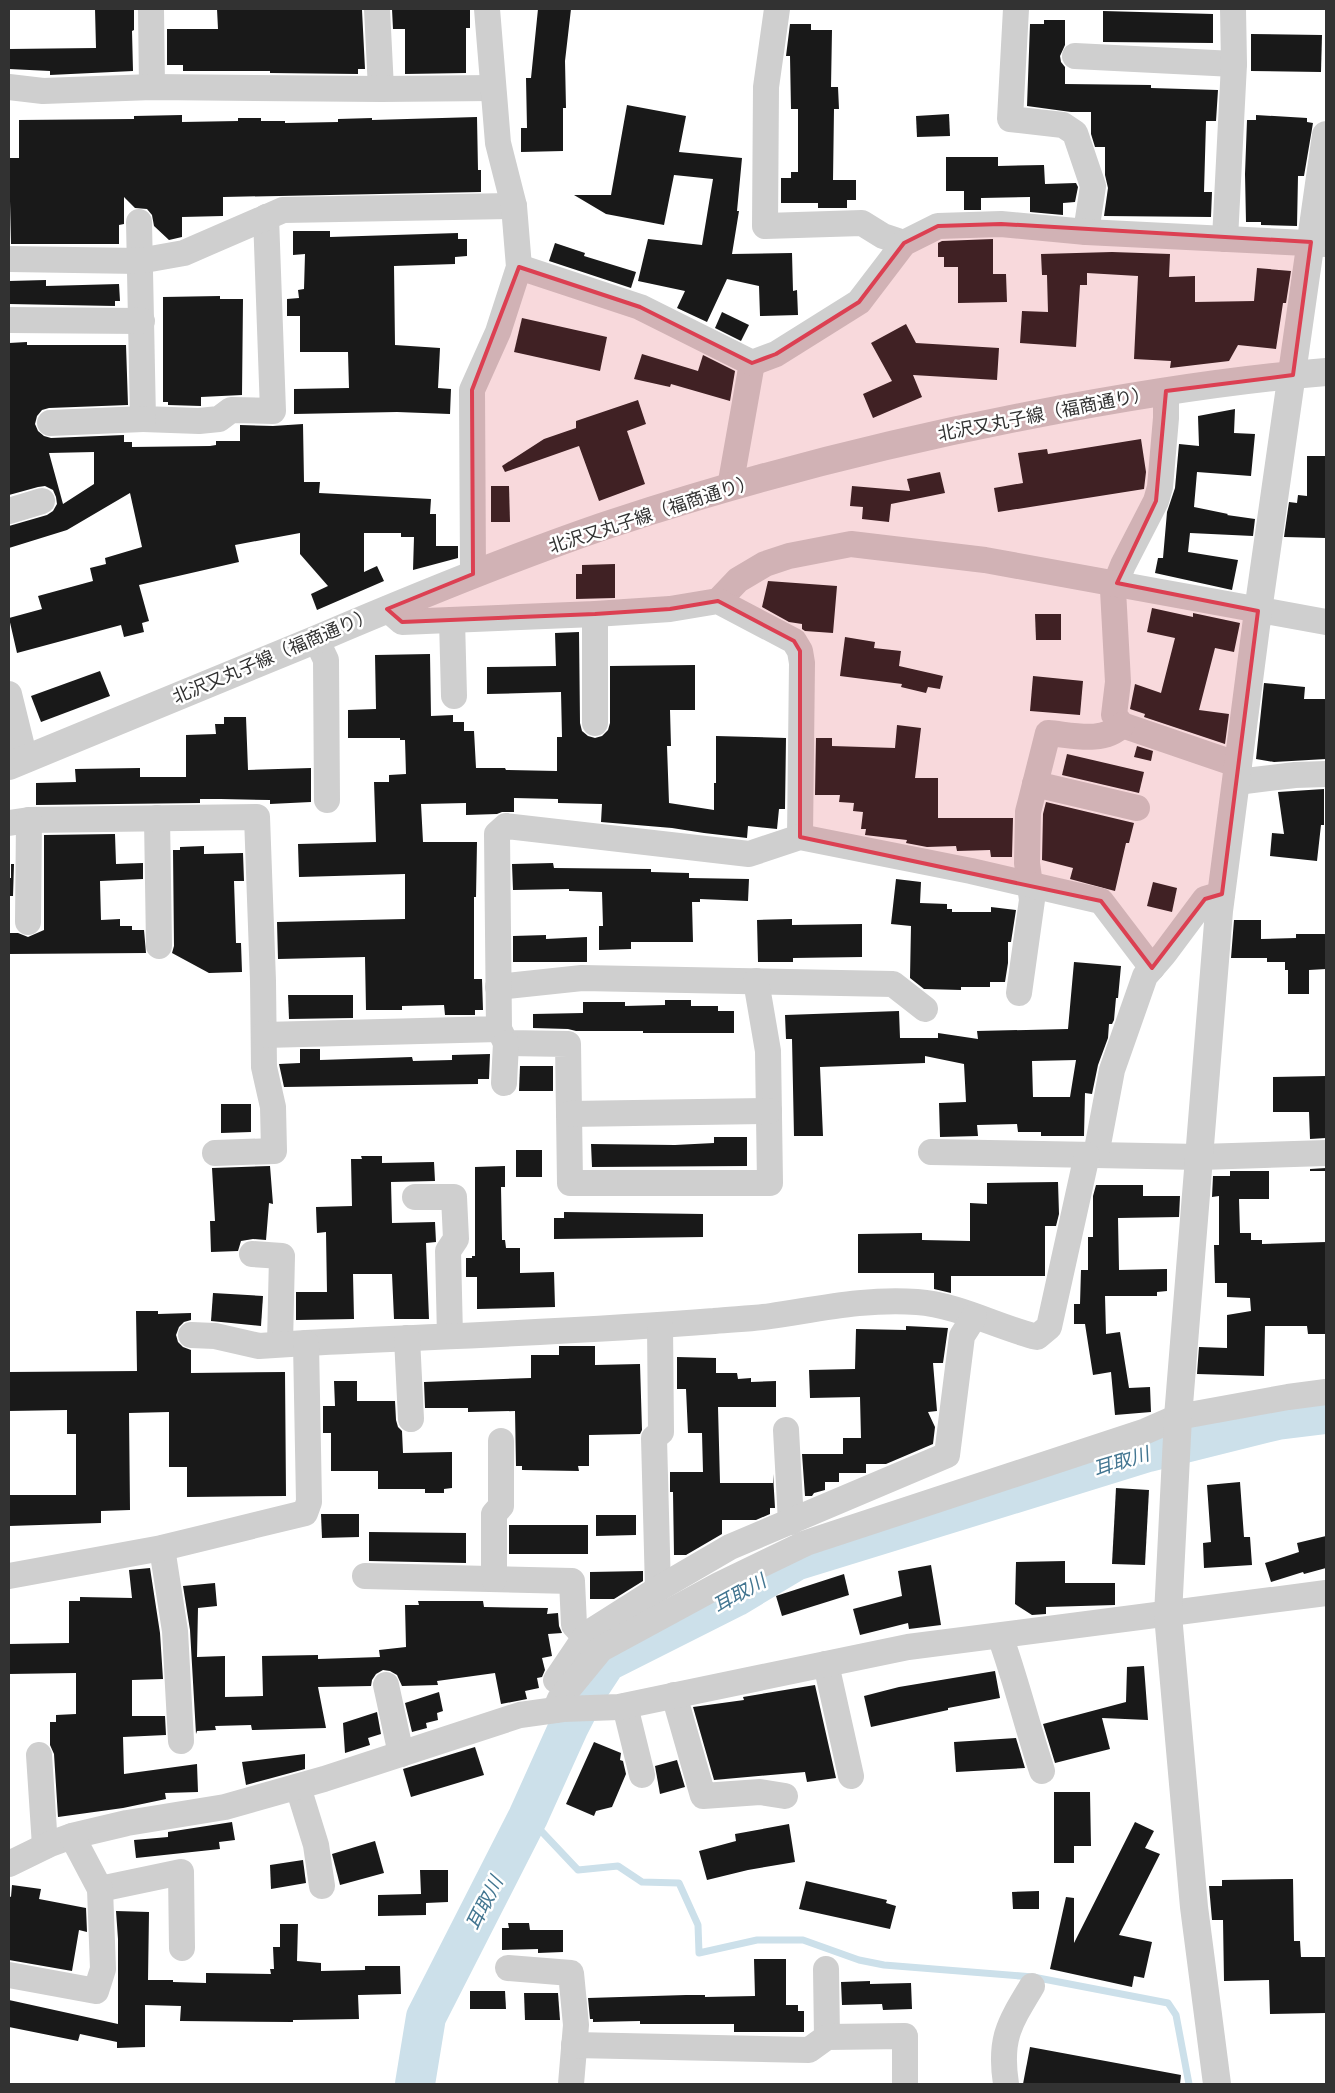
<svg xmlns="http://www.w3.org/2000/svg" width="1335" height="2093" font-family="Mulish,'Noto Sans JP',sans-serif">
<rect width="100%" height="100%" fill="#fff"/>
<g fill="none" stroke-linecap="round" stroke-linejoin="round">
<path stroke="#cce0ea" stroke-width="7" d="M528,1817L578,1870L618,1866L642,1882L679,1883L698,1925L699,1953L757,1940H803L859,1960L884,1965L1033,1977L1168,2003L1176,2015L1189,2084"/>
<path stroke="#cce0ea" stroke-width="40" d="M415,2084L426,2017L528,1817L569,1726L587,1691L606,1662L735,1597L795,1561L1148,1452L1277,1420L1326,1414"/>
</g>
<g fill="#191919" fill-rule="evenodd">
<path d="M95,9H134V30L132,31L133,71L50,75V71L9,69V49L96,48Z"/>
<path d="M217,9L362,10L365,69H358V74L270,73V71H183V65H167V29H218Z"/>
<path d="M392,9H470V28H466V73L405,74V29H393Z"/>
<path d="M538,9H571L565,61L566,108H563V151L521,152V128H527L526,78H531Z"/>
<path d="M1103,11L1213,14V43L1103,42Z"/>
<path d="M1044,20H1065V45L1060,56L1061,62L1065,67V84L1151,85V88L1218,90L1216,121H1206L1204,192H1212L1211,217L1104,216L1108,188L1105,175V147H1095L1091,134V112H1071L1027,106L1030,24H1044Z"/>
<path d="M790,24H811V30H832L831,87H838L839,109H834L833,180H856V200H847V208H818V203H781V178H791V172H798V109H791L790,56H786Z"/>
<path d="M1251,34L1322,35L1321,72L1251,71Z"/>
<path d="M627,105L686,116L679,152L742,158L737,211H739L732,254L792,253L793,291L797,290L798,315L760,316L759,286L727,279L707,322L677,308L685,291L638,281L648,239L702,245L713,179L674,175L664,225L606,214L574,195H611Z"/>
<path d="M949,114L950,136L917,137L916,116Z"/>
<path d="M182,115V122L238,121V118H261V121H285V123L338,122V119L372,118V120L477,117L478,170H481V192L223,197V216L182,217V237L169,240L154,226L152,215L147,209L135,208L124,197V224L119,225V244H11L9,158H19V120L134,119V116Z"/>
<path d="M1256,115L1307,118V122L1313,123L1304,176H1298L1297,226L1261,225V222H1246L1245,174L1247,120H1256Z"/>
<path d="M946,157H998V166L1044,165L1045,184L1076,183L1078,187L1075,202L1063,203V215L1030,212V197L981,198V210H964V191H946Z"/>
<path d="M293,231H330V237L458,233V239H467V256L455,257V264L394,266L395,345L440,348L438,388L451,389L450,414L397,412L294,414V389L349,388L348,352H300V316H287V299L299,298L298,290L304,289L305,254L293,255Z"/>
<path d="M993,239V274H1006L1007,302L958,303V267H944V257H938V243L942,241Z"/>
<path d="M555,243L585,253L584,256L636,272L631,288L549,261Z"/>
<path d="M1112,252L1170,254L1169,277L1195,276V302L1254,301L1257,268L1291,271L1286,303H1283L1276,349L1238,345L1229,361L1170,368L1171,361L1134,359L1138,276L1087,273V285H1080L1076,347L1020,343L1022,311L1048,312L1047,275H1042L1041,254Z"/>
<path d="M46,280V286L119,284L120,301H115V306L9,304V281Z"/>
<path d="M220,296V299H243L242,395L201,397V406L168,405V402H163V297Z"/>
<path d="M722,312L749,325L741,341L715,328Z"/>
<path d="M522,318L607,337L600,371L514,352Z"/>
<path d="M906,324L916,343L999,348L997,380L913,375L922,397L873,418L863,394L892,381L871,343Z"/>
<path d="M27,342V345H126L128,405L49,408L42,410L37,416L35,424L38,431L44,436L51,438L124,435V442H132V447L210,446L216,445V441H240V425L273,426L303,424L304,482H320L319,493L431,499L430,514H436V546H458V558L413,570L414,537H401V533H364V572L377,566L384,581L317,610L311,594L328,586L300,554V533L235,545L239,562L139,585L149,621L142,623L144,632L124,637L121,625L17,653L9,618L42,609L38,596L93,581L90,568L106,564L105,558L142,547L130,493L67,530L9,548V526L47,515L53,511L57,504L56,497L53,490L45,486L38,487L9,495V343ZM94,452V484L63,504L49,453Z"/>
<path d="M642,354L698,371L703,355L735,371L730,401L671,384L670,387L634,379Z"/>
<path d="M638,400L646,424L627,431L645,484L599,501L579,446L505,472L502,466L544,439L576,428V421Z"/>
<path d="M1235,409L1234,433L1255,434L1251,476L1197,472L1194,507L1228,514L1227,515L1255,519L1253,536L1190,533L1188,552L1238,560L1232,590L1155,573L1158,558H1163L1167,512L1175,488L1179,444L1199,446L1198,416Z"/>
<path d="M1141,439L1146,472L1144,489L998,512L994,488L1023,483L1018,453L1047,449L1048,454Z"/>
<path d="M1307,456H1326V538L1284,537L1289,502L1297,503L1298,495L1307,496Z"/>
<path d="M940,472L945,493L891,504L889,522L862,519L863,507L850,506L852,486L910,491L907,479Z"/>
<path d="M491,486H509L510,522H491Z"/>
<path d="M615,564V598L576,599V574H582V565Z"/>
<path d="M768,581L837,586L833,633L805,631L802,629V624L789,622L762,607Z"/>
<path d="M1152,608L1193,617V613L1240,623L1234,652L1215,648L1199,710L1229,714L1225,744L1144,717L1145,714L1130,709L1135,684L1161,693L1175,638L1147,632Z"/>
<path d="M1035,614H1061V640H1036Z"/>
<path d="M579,632L580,723L582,731L588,736L595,738L602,736L608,730L610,723V666L695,665V710H670L671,746H667L669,803L714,810V783H716V736L786,738L785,809H779L777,829L748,826L747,838L704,833L672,828L601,822L602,804L558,803V799L514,798V812H502L497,814L466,815V803L421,804L423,842H477L476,897H474V979H482L483,1010H475V1015H445L444,1005L402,1006V1010H366L365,957L278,959L277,922L405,919V874L299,877L298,844L376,842L374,782H389V775L406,774L405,740H400V738H348V710L376,709L375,655L430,654L431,716L453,715V722H464V731H474L476,768H505L506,770L557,771V737H562L561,692L487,694V667L556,666L555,633Z"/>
<path d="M845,637L875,642L874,648L901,651L899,666L943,676L940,689L928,687L926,693L901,687L902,684L840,676Z"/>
<path d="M100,671L110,696L41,722L31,696Z"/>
<path d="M1033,676L1083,681L1080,715L1030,711Z"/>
<path d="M1264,683L1305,687L1304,699H1326V759L1274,762L1256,759Z"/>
<path d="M224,717H246L248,770L311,768V802L270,804V800L221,799H200V803L36,805V783L76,782L75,769L140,768V777H186V735L216,734L215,724H224Z"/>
<path d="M897,725L921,728L915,778H938V818H1013L1012,857H991L990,850L957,851L956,846L927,847L906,843L907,840L865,835L866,829H861L863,812L853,811L854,803L839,802L840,795H815L816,738H832V746L895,748Z"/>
<path d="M1137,746L1153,751L1151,761L1134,757Z"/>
<path d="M1067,754L1144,772L1139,793L1062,775Z"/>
<path d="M1324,789V825H1321L1317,861L1270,856L1272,833L1284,834L1278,792Z"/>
<path d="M1046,802L1134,823L1129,843H1126L1115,891L1070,879L1073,868L1042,860L1043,814Z"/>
<path d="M115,834L116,864L143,863V879L100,881L101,920L120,919V926H132V930H144L146,953L9,954V933H18L28,937L44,930V835Z"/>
<path d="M204,846V854L243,853L244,881H234L236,943H241L242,972L209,973L172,953L174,946L173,850H180V847Z"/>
<path d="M553,863L554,868L651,869V872L689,873V878L749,879L748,901L700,899V902H692L693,942H631V949L599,950V926H603L602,892L569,891V889L513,890L512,864Z"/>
<path d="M11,864H14L13,896H9V878H11Z"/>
<path d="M896,879L921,882L920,903L947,904V909H952V912H991V907L1016,910L1011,942H1008V963L1005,982H990V987H961V990L924,989L910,978L911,926L891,924Z"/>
<path d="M1153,882L1177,888L1172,912L1147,906Z"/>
<path d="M792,919V925L862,924V957L793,958V962H758L757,920Z"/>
<path d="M1234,920H1261V939L1296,938V934H1326V969L1309,970V994H1288V970H1285V962H1267V958H1231Z"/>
<path d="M546,935V939L587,937V962H513V936Z"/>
<path d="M1074,962L1121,966L1118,998H1116L1114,1020L1112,1024H1109L1108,1038L1098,1065L1092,1094L1085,1093L1084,1136H1041V1132H1018L1017,1124L977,1125L978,1136L940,1137L939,1103L966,1102L964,1064L925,1056V1063L820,1067L823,1136H794L792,1039H786L785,1015L899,1011L900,1038H938V1033L978,1039L977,1031L1068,1029ZM1076,1060L1070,1097H1033L1032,1061Z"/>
<path d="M288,995H353V1018L289,1019Z"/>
<path d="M665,1000H691V1006H718V1011H734V1033H643V1031H576L568,1029L533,1028V1014L583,1013V1002H625V1006L665,1005Z"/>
<path d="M300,1049H320V1060L412,1057L413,1061L452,1060V1055L490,1054L489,1079H478V1084L284,1087L279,1064L300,1063Z"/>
<path d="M520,1066H553V1091H519Z"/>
<path d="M1326,1076V1138L1310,1139L1309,1112H1273V1077Z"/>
<path d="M221,1104H251V1132L221,1133Z"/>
<path d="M714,1137H747V1166L592,1167L591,1144L675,1145L714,1143Z"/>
<rect x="516" y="1150" width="26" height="27"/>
<path d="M361,1156H382V1163L434,1162L435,1181L391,1182L392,1223L435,1222L436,1242L426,1243L429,1319H394L392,1274H353L354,1319L296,1320V1292H327L326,1232L317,1233L316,1207L352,1206L351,1159H362Z"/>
<path d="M270,1166L273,1204L269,1203L266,1240L253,1239L241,1241L238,1251L211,1252L210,1221H215L212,1168Z"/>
<path d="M505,1166V1187H501L502,1240H505L506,1248H520V1273L554,1272L555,1307L477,1309V1277H466V1258H472V1256H475V1167Z"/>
<path d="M1326,1168V1171H1310V1169Z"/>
<path d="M1230,1171H1269V1199H1239L1240,1233H1251V1240H1262V1244L1326,1242V1334H1308L1307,1326H1265L1264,1376L1197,1374L1199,1347L1227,1348V1315L1251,1311L1250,1298L1227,1297V1283H1215L1214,1245H1219V1196L1212,1197L1213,1176H1230Z"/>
<path d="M1058,1182L1059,1214L1056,1226H1045V1276H951V1293L934,1289V1273H858V1234L922,1233V1240L970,1241V1203L987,1204V1183Z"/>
<path d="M1096,1185H1143V1196H1180L1179,1217L1118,1218L1119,1270L1167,1269V1291L1157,1292V1296H1105L1106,1334L1120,1332L1129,1388L1150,1387L1151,1412L1115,1415L1111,1372L1093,1375L1085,1324H1074V1304H1080L1081,1270H1088V1237H1093V1196Z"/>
<path d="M564,1212L703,1214V1237L554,1239V1218H564Z"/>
<path d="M213,1293L263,1296L261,1326L211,1321Z"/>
<path d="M136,1311H158V1314L191,1313V1320L184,1322L179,1327L176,1335L178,1342L183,1347L191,1350V1373L285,1372L286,1496L187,1497V1467H169V1412L129,1413L130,1510L101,1511V1523L9,1526V1495H76V1434H67V1410L9,1411V1372L137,1371Z"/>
<path d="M906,1326L948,1328L943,1363H933L937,1411L928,1412L935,1427L933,1444L886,1464H866V1473H839V1482H825V1490L814,1493L812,1496H805L802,1454H843V1438H861L860,1397L810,1398L809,1370L855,1369L856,1329L906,1330Z"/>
<path d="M559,1346H595V1365L640,1364L642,1430L640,1434L589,1435V1466H578L579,1471L522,1470V1466H516L515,1411L468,1412V1408H425L424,1382L531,1378V1355H559Z"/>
<path d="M677,1357L716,1358V1373H737L738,1379L751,1378V1382L776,1381V1407H718L720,1483H773V1474L775,1508H770V1514L756,1520H722V1534L686,1555H674L673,1492H670V1472H703L702,1433H688L686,1389H677Z"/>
<path d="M334,1381H357V1401H395L396,1420L398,1427L402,1431L403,1453L452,1452V1488L444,1489V1493H425V1489H378V1471H331V1433H323V1406H335Z"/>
<path d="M1240,1482L1244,1537H1250L1252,1565L1204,1568L1203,1543L1211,1542L1207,1485Z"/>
<path d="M1116,1488L1149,1490L1145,1565L1112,1564Z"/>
<path d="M321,1514H359V1537L322,1538Z"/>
<path d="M596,1515H636V1535L596,1536Z"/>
<rect x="509" y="1525" width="79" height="29"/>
<path d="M369,1532L466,1533V1563L369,1561Z"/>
<path d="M1326,1536V1568L1304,1574L1303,1572L1271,1582L1265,1563L1299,1552L1297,1543Z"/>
<path d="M1065,1561V1583H1115V1605L1046,1607V1614L1032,1615L1015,1604L1016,1562Z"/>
<path d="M931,1565L941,1625L909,1629L908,1623L860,1635L853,1609L902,1596L898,1571Z"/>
<path d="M150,1568L160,1633L163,1679L132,1680V1716H165L166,1735L123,1737L124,1774L197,1764L198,1792L165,1793L166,1799L123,1808L58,1817L54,1754L50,1745V1722H56V1715L76,1714V1673L9,1674V1644L69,1643V1601H80V1597L132,1598L129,1570Z"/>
<path d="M643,1571V1581L614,1599H590V1572Z"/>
<path d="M844,1574L849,1595L782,1616L776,1596Z"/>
<path d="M215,1583L217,1606L198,1608L197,1657L225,1656V1697L263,1696L262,1656L318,1655V1659L380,1657L379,1650L406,1647L405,1605H419L418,1601H483L484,1607L548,1608L547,1614L558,1613L559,1626L562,1633L548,1634L552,1656L542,1658L545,1670L542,1677L537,1678L539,1688L525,1691L527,1699L501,1704L495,1673L437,1681L438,1685L402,1686L397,1675L390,1671L383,1670L376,1674L372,1680L371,1686L318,1687L326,1728L252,1730L251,1725L215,1726L216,1730L197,1731L196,1734L190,1630L183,1586Z"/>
<path d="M1144,1666L1148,1720L1102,1718L1110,1749L1055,1763L1043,1724L1126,1702L1127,1667Z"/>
<path d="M995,1671L1000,1698L948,1708V1710L871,1727L864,1696L899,1687Z"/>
<path d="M815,1685L836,1778L807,1782L805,1772L714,1780L693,1707L744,1700L743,1697Z"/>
<path d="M439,1692L443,1711L437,1713L438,1720L426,1723L427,1728L412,1732L405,1703Z"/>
<path d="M377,1712L381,1734L368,1738L370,1745L345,1753L343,1723Z"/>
<path d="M1016,1738L1025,1768L956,1772L954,1742Z"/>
<path d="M594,1742L621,1753L620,1760L623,1761L626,1774L612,1807L596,1811L594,1816L566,1804Z"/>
<path d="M475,1747L484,1775L411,1797L403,1769Z"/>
<path d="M305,1754V1769L246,1785L242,1762Z"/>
<path d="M677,1760L685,1787L660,1794L655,1766Z"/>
<path d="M1054,1792H1090L1091,1846H1074V1863H1054Z"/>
<path d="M232,1822L235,1840L219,1842L220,1849L136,1858L134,1840L168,1837V1832Z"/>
<path d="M1135,1822L1154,1831L1145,1848L1160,1854L1119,1935L1152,1942L1144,1978L1134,1976L1132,1987L1050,1969L1066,1897L1074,1898V1943Z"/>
<path d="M789,1824L795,1862L748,1870L707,1880L699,1851L736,1841L735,1834Z"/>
<path d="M375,1841L384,1873L340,1885L332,1854Z"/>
<path d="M303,1860L306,1883L271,1889L270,1865Z"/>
<path d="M420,1870H448V1902L426,1903V1915L378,1916V1895L421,1894Z"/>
<path d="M1293,1879L1294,1941H1300L1301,1957H1326V2013L1270,2014L1269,1980L1224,1981L1223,1920H1212L1209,1886H1222V1880Z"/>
<path d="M806,1881L887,1900L886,1903L896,1906L890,1929L799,1909Z"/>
<path d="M12,1885L41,1889L39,1899L86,1908L87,1932L79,1930L72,1971L9,1960V1896L11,1897Z"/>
<path d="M1039,1891V1909H1013L1012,1892Z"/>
<path d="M116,1911L149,1912L148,1980H173V1982L206,1983V1973L271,1974L270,1969H274L273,1947H280V1924H298L297,1961L321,1963V1971L365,1970V1966H400L401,1994L358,1995L359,2019L293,2020V2022L180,2021L181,2006L145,2005V2047L117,2048V2042L80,2034L78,2041L9,2027V2000L118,2024V1939Z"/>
<path d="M508,1923H529L530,1930H563V1952L538,1953V1949L502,1950V1928H509Z"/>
<path d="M754,1959H786V2005H798V2011H804V2032H734V2024H640V2021L593,2022V2019H590L588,1998L686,1995H705V1997L755,1996Z"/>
<path d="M870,1981V1984L911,1983L912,2009L883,2010L882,2004L842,2005L841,1982Z"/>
<path d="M470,1991H505L506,2009H470Z"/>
<path d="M524,1993H558L560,2020H525Z"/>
<path d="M1030,2047L1181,2075L1180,2084H1023Z"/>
</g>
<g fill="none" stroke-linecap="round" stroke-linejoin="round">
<g stroke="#cfcfcf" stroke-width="26">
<path d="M151,9L152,87"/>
<path d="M377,9L381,89"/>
<path d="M777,9L766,87L765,226L862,223L883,236L904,243"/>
<path d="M1016,9L1010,119L1063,125L1075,133L1093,186L1086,232"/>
<path d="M1075,56L1234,64"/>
<path d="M9,87L43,91L152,87L381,89L493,88"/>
<path d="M139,222L143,419L199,421L219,419L231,410L273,411L266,217"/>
<path d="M1225,239L1234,64L1233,9"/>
<path d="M9,259L139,261L184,253L283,210L514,206"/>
<path d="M519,267L640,307L752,363L730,487"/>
<path d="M9,320L142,321"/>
<path d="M752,363L776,354L859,302L904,243L938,226L1001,224L1086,232L1326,244"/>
<path d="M1166,391V418L1160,487L1156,501L1123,565L1113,590L1118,682L1114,715L1122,725L1239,765"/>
<path d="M50,423L143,419"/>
<path d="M9,511L42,501"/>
<path d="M473,574L472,390L498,332L519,267L514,206L498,143L487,9"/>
<path d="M718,601L738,580L765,564L789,556L851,544L985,560L1326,622"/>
<path d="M387,609L402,622L595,614L670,609L718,601L794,641L800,651L802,663L800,837"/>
<path d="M452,620L454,696"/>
<path d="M316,639L326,660L327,800"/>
<path d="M9,694L25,759"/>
<path d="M595,723V614"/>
<path d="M1237,782L1295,775L1326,774"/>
<path d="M1035,784L1137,808"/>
<path d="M157,818L159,946"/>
<path d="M9,823L29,820L257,817L263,981L264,1067L273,1107L274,1151L215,1153"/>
<path d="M28,922L29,820"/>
<path d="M498,987L582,978L893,984L925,1009"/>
<path d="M1019,993L1032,900L1027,863L1028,812L1048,733C1072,735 1103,744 1122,725"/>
<path d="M499,1029L506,1043L568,1044L570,1183H770L768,1051L756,981"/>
<path d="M264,1035L499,1029L497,834L506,826L749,854L800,837L971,871L1101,901L1152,968"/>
<path d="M504,1083L506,1043"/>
<path d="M569,1114L769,1111"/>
<path d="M931,1152L1200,1157L1326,1153"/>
<path d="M1096,1155L1112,1070L1145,976L1164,954L1205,899L1222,894"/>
<path d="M415,1197H454L456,1239L448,1251L450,1336"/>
<path d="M252,1254L282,1256L280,1344"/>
<path d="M191,1335L215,1336L259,1346L306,1343C442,1336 578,1332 714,1321C733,1319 752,1319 771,1316C819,1309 868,1298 917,1302C958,1305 997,1327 1037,1337L1049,1327L1087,1155"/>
<path d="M407,1338L411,1419"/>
<path d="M786,1430L791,1522"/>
<path d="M162,1548L175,1631L181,1741"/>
<path d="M9,1576L162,1548L305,1513L309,1502L306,1343"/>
<path d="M365,1576L572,1581L574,1625L585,1637"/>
<path d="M494,1579V1514L501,1506V1441"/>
<path d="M658,1589L654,1438L661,1432L660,1325"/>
<path d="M1000,1636C1016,1680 1027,1726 1042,1771"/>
<path d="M826,1664L851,1776"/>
<path d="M556,1680L587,1634L658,1589L730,1547L947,1455L962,1336L974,1317"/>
<path d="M386,1685L401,1754"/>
<path d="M674,1695L703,1796L760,1792L785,1796"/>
<path d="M625,1706L642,1775"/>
<path d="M555,1710L560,1699L601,1649L719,1585L806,1543L1146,1431L1178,1417L1288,1397L1326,1392"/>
<path d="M39,1755L45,1846"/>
<path d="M298,1787L316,1845L322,1886"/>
<path d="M9,1864L50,1844L72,1836L127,1823L225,1807L324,1779L520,1715L563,1709L619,1707L908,1647L1326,1593"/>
<path d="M100,1889L181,1872L182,1948"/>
<path d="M508,1968L571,1973L576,2025L571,2084"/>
<path d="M826,1969L827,2037"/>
<path d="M9,1975L96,1991L103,1969L100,1889L72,1836"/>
<path d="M574,2045L809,2050L827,2037L905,2036V2084"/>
<path d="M1006,2084C999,2039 1009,2024 1032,1986"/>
</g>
<g stroke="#cfcfcf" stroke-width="28">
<path d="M9,766C111,723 214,682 317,639C411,599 505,560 601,527C742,480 886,443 1031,415C1129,396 1227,380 1326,372"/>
<path d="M1217,2084L1194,1907L1168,1615L1178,1417L1219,911L1258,611L1326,135"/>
</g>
</g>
<path fill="#dc4052" fill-opacity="0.2" stroke="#dc4052" stroke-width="4" stroke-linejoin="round" d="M1001,224L1311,242L1293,375L1166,391L1156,501L1117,583L1258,611L1222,894L1205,899L1152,968L1101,901L800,837V651L794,641L718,601L670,609L595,614L402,622L387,609L473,574L472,390L519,267L640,307L752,363L776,354L859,302L904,243L938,226Z"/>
<g text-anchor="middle" stroke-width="5" stroke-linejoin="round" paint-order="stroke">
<g font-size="18" fill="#323232" stroke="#fff">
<text transform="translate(1044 414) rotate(-11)" y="6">北沢又丸子線（福商通り）</text>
<text transform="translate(652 514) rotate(-18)" y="6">北沢又丸子線（福商通り）</text>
<text transform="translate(273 656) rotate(-23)" y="6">北沢又丸子線（福商通り）</text>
</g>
<g font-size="19" font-style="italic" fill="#437691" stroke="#fff">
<text transform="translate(1121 1461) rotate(-17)" y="7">耳取川</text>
<text transform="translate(739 1593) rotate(-29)" y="7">耳取川</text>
<text transform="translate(484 1903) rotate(-63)" y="7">耳取川</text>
</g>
</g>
<rect width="1335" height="2093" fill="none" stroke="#323232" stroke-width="20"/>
</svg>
